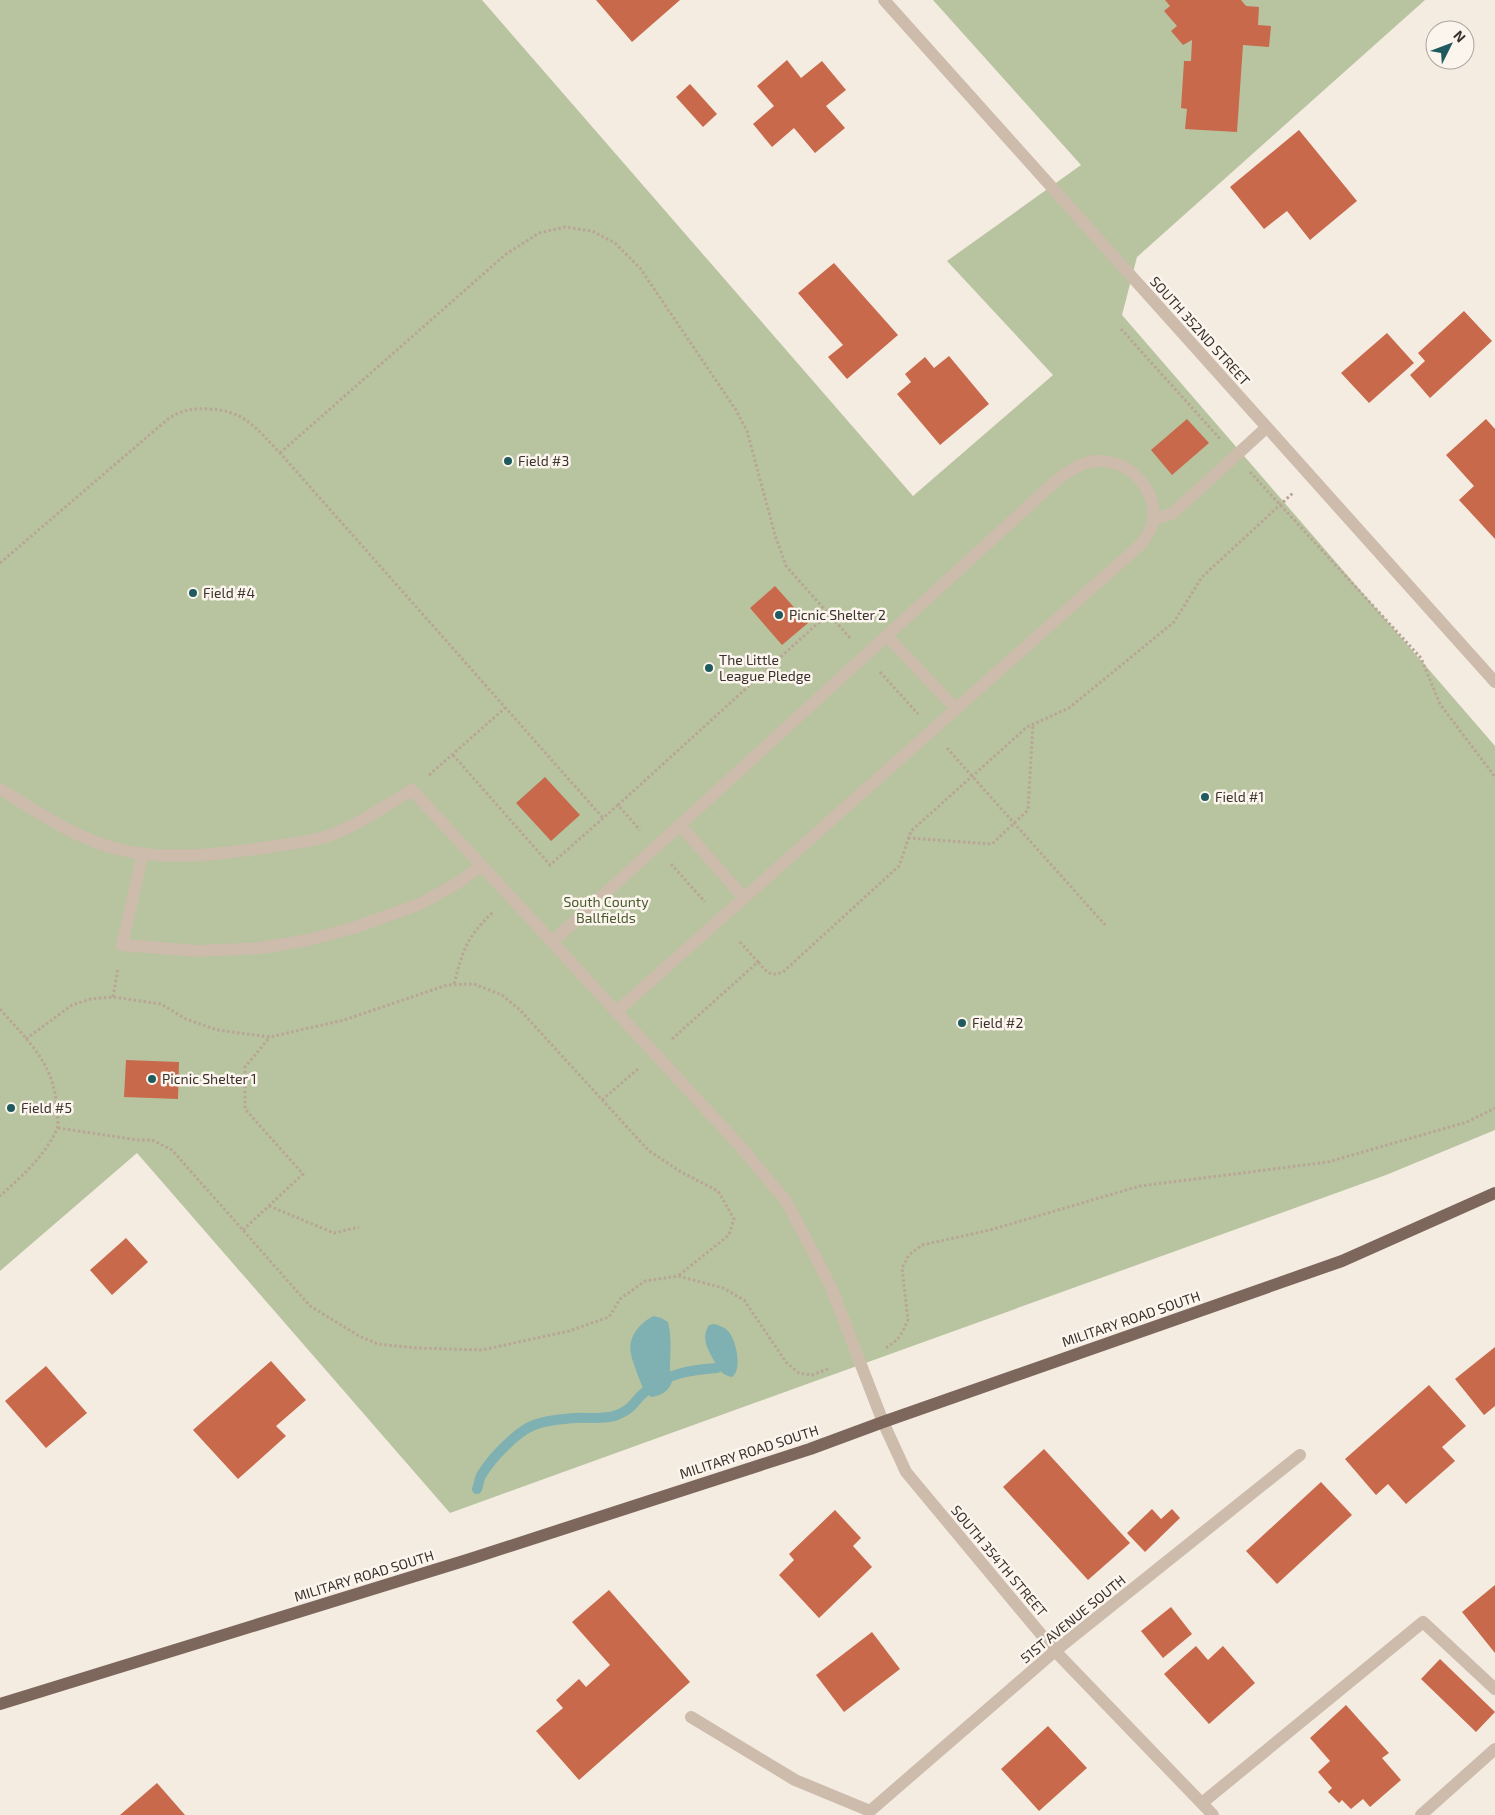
<svg xmlns="http://www.w3.org/2000/svg" width="1495" height="1815" font-family="'Exo 2',sans-serif">
<rect width="100%" height="100%" fill="#f4ebe1"/>
<path fill="#b8c4a0" d="M0,0H482L913,496L1053,375L947,261L1081,165L933,0H1425L1137,257L1122,315L1495,746V1130L1386,1175L450,1513L137,1153L0,1271Z"/>
<g fill="#7fb0b2">
<path d="M654,1316L661,1318L668,1322C672,1338 670,1352 670,1369C670,1373 672,1377 672,1381C670,1391 660,1396 651,1397C643,1391 641,1383 637,1373C635,1367 632,1360 631,1354C627,1338 640,1322 654,1316Z"/>
<path d="M714,1324C719,1325 724,1327 728,1331C736,1339 743,1370 732,1377C720,1375 719,1368 713,1359C707,1347 701,1338 709,1325Z"/>
</g>
<g fill="none" stroke-linecap="round" stroke-linejoin="round">
<path stroke="#7fb0b2" stroke-width="10" d="M477,1489C479,1484 479,1478 482,1474C492,1458 516,1432 534,1425C547,1420 562,1419 576,1418C589,1417 604,1420 617,1415C635,1408 633,1401 646,1391C669,1373 689,1370 717,1368"/>
</g>
<g fill="#c8694b">
<path d="M596,0H680L632,42Z"/>
<path d="M1165,0H1241L1246,6L1259,7L1258,25L1271,26L1269,47L1243,45L1237,132L1185,129L1187,109L1181,108L1184,61H1191L1192,40L1183,45L1171,31L1177,26L1164,11L1170,6Z"/>
<path d="M787,60L801,78L822,61L846,90L826,106L845,128L815,153L794,128L772,147L753,124L774,106L757,86Z"/>
<path d="M690,84L717,114L703,127L676,97Z"/>
<path d="M1299,130L1357,201L1310,240L1287,211L1264,229L1230,187Z"/>
<path d="M834,263L898,335L847,379L828,357L843,345L798,293Z"/>
<path d="M1464,311L1492,341L1430,398L1410,375L1425,361L1418,353Z"/>
<path d="M1387,333L1414,363L1369,403L1341,373Z"/>
<path d="M949,356L989,404L940,445L897,394L911,382L905,374L925,357L934,368Z"/>
<path d="M1187,419L1209,443L1172,475L1151,450Z"/>
<path d="M1486,419L1495,429V539L1459,500L1474,486L1446,455Z"/>
<path d="M775,586L808,623L782,645L750,608Z"/>
<path d="M545,777L580,815L551,841L516,803Z"/>
<path d="M126,1060L179,1062L178,1099L124,1097Z"/>
<path d="M126,1238L148,1262L112,1295L90,1270Z"/>
<path d="M1495,1347V1406L1484,1415L1455,1379Z"/>
<path d="M271,1361L306,1400L276,1426L286,1436L238,1479L193,1430Z"/>
<path d="M46,1366L87,1413L46,1448L5,1401Z"/>
<path d="M1429,1385L1466,1426L1442,1447L1455,1461L1406,1504L1388,1484L1376,1495L1345,1459Z"/>
<path d="M1044,1449L1130,1543L1088,1580L1003,1487Z"/>
<path d="M1321,1482L1352,1515L1277,1584L1246,1551Z"/>
<path d="M1152,1509L1161,1519L1172,1509L1180,1518L1145,1552L1127,1533Z"/>
<path d="M835,1510L861,1538L853,1546L872,1567L819,1618L779,1575L794,1560L789,1554Z"/>
<path d="M1495,1585V1653L1462,1612Z"/>
<path d="M609,1590L690,1682L579,1780L536,1731L563,1708L556,1700L579,1679L586,1687L610,1665L572,1622Z"/>
<path d="M1171,1607L1192,1634L1163,1658L1141,1631Z"/>
<path d="M872,1632L900,1669L844,1712L816,1675Z"/>
<path d="M1196,1646L1208,1660L1223,1646L1255,1683L1209,1724L1164,1674Z"/>
<path d="M1440,1659L1495,1712L1476,1732L1421,1679Z"/>
<path d="M1346,1705L1389,1753L1382,1758L1401,1780L1370,1807L1363,1799L1351,1809L1342,1800L1339,1803L1328,1792L1332,1788L1318,1772L1330,1761L1310,1738Z"/>
<path d="M1048,1726L1087,1768L1039,1811L1001,1769Z"/>
<path d="M157,1783L185,1815H120Z"/>
</g>
<g fill="none" stroke-linecap="round" stroke-linejoin="round">
<g stroke="#b9a596" stroke-width="3" stroke-dasharray="2.5 2.5" stroke-linecap="butt">
<path d="M1121,329L1221,440"/>
<path d="M280,453L506,254L539,233L565,227L592,231L615,243L640,268L736,410L747,431L775,535L786,566L851,639"/>
<path d="M1250,472L1421,658L1440,704L1495,777"/>
<path d="M0,563L168,419C181,410 193,408 209,409C244,410 257,429 280,453L603,818"/>
<path d="M880,672L918,714"/>
<path d="M947,748L1106,926"/>
<path d="M453,755L550,865L618,805L640,830"/>
<path d="M429,775L505,708"/>
<path d="M618,805L828,614"/>
<path d="M908,838L992,844L1028,810L1033,724"/>
<path d="M671,864L705,902"/>
<path d="M758,962C767,972 770,977 783,972L899,866L911,831L1027,727L1069,708L1174,622L1202,577L1294,492"/>
<path d="M454,984C463,950 466,938 493,912"/>
<path d="M113,997L118,968"/>
<path d="M0,1009C28,1041 55,1064 57,1110C57,1116 59,1124 57,1129C45,1156 21,1177 0,1196"/>
<path d="M26,1039L72,1005L91,999L113,997L161,1004L186,1019L217,1030L270,1037L344,1020L447,985L474,984L502,995L520,1010L648,1150L681,1172L718,1191L734,1219L729,1235L678,1276"/>
<path d="M672,1039L758,962L739,941"/>
<path d="M602,1100L639,1068"/>
<path d="M58,1128L138,1140H152L172,1150L310,1306L359,1336L378,1344L417,1348L482,1350L569,1331L609,1317L620,1299L645,1281L678,1276L723,1288L744,1300L786,1362L799,1373L812,1375L830,1368"/>
<path d="M269,1206L334,1233L359,1227"/>
<path d="M243,1230L303,1174L245,1109V1067L270,1037"/>
<path d="M886,1348L897,1340L903,1331L908,1320L902,1268L909,1255L922,1245L990,1230L1140,1186L1328,1162L1467,1122L1495,1108"/>
</g>
<g stroke="#cdbbac" stroke-width="12">
<path d="M884,0L1495,682"/>
<path d="M1153,520L1173,513L1266,428"/>
<path d="M887,636L956,709"/>
<path d="M0,789C38,812 77,840 122,850C169,861 221,854 269,847C288,844 310,842 328,836C358,825 385,806 412,790L740,1146L786,1201L812,1250L831,1287L883,1422L906,1472L1055,1651L1213,1815"/>
<path d="M680,825L744,898"/>
<path d="M143,853L122,945L198,951L261,948L308,940L353,928L420,904L459,882L481,866"/>
<path d="M552,942L1058,479C1070,470 1085,460 1100,461C1130,461 1157,490 1153,520C1152,529 1147,536 1141,544L616,1012"/>
<path d="M691,1717L795,1780L870,1811L1055,1651L1300,1455"/>
<path d="M1202,1803L1423,1622L1495,1689"/>
<path d="M1421,1815L1495,1749"/>
</g>
<path stroke="#7d675c" stroke-width="12" d="M0,1704L470,1559L810,1449L883,1422L1342,1261L1495,1193"/>
</g>
<g fill="#1f5a5e" stroke="#fbf5ee" stroke-width="2">
<circle cx="508" cy="461" r="5"/>
<circle cx="193" cy="593" r="5"/>
<circle cx="779" cy="615" r="5"/>
<circle cx="709" cy="668" r="5"/>
<circle cx="1205" cy="797" r="5"/>
<circle cx="962" cy="1023" r="5"/>
<circle cx="152" cy="1079" r="5"/>
<circle cx="11" cy="1108" r="5"/>
</g>
<g text-anchor="middle" stroke-width="5" stroke-linejoin="round" paint-order="stroke">
<g font-size="14" fill="#3b302b" stroke="#fbf5ee">
<text transform="translate(1200 331) rotate(48)" y="5">SOUTH 352ND STREET</text>
<text transform="translate(1131 1319) rotate(-19)" y="5">MILITARY ROAD SOUTH</text>
<text transform="translate(749 1452) rotate(-18)" y="5">MILITARY ROAD SOUTH</text>
<text transform="translate(999 1561) rotate(50)" y="5">SOUTH 354TH STREET</text>
<text transform="translate(364 1576) rotate(-17)" y="5">MILITARY ROAD SOUTH</text>
<text transform="translate(1073 1619) rotate(-39)" y="5">51ST AVENUE SOUTH</text>
</g>
<g font-size="14" fill="#3b302b" stroke="#fbf5ee" text-anchor="start">
<text x="518" y="466">Field #3</text>
<text x="203" y="598">Field #4</text>
<text x="789" y="620">Picnic Shelter 2</text>
<text x="719" y="665">The Little<tspan x="719" dy="16">League Pledge</tspan></text>
<text x="1215" y="802">Field #1</text>
<text x="972" y="1028">Field #2</text>
<text x="162" y="1084">Picnic Shelter 1</text>
<text x="21" y="1113">Field #5</text>
</g>
<g font-size="14" fill="#4a5a2e" stroke="#fbf5ee">
<text x="606" y="907">South County<tspan x="606" dy="16">Ballfields</tspan></text>
</g>
</g>
<g transform="translate(1450 45) rotate(48)"><circle r="24" fill="#fbf5ee" stroke="#aea6a0"/>
<path d="M0-4L9 19L0 12L-9 19Z" fill="#1f5a5e"/>
<text y="-8" font-size="14" font-weight="bold" text-anchor="middle" fill="#3b302b">N</text>
</g>
</svg>
